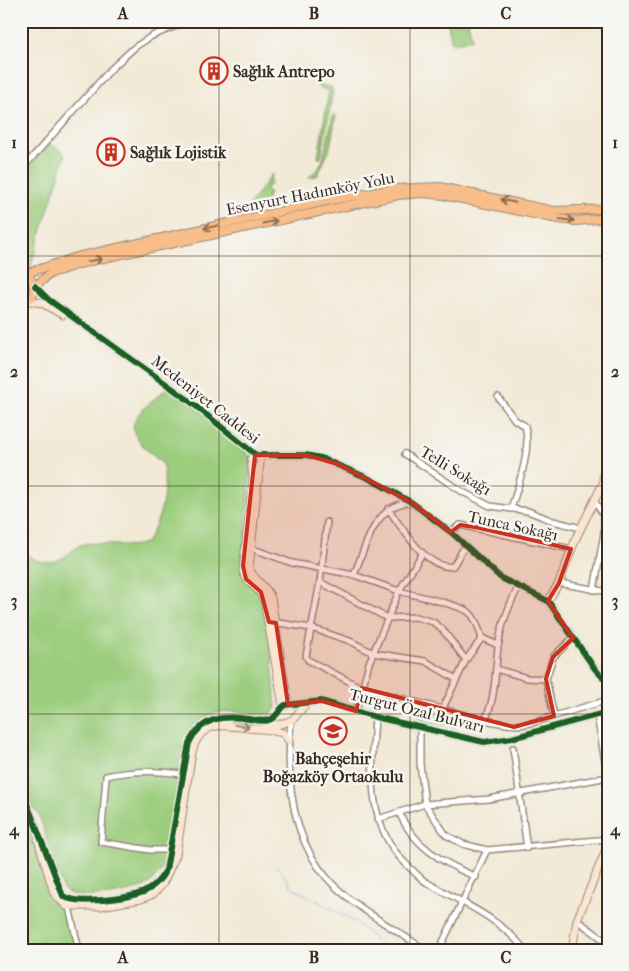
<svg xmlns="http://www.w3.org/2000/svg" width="629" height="971" font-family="'IM FELL French Canon',serif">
<rect width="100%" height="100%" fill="#f6f6f2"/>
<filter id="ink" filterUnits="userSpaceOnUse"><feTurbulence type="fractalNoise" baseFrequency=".02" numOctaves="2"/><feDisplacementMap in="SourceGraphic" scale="10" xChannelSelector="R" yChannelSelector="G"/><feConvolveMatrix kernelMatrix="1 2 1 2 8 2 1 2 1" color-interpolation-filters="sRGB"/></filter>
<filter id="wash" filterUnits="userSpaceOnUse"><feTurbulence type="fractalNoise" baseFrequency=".0096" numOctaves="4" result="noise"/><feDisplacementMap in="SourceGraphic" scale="20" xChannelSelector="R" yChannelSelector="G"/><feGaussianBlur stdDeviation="1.12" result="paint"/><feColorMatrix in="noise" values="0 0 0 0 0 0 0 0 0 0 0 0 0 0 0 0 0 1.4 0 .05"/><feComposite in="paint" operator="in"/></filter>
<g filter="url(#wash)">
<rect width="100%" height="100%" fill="#f2e9d6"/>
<g fill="#9bcd7d" stroke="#6b7c4e">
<path d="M447,21H468L472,39L452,44Z"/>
<path d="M319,85L331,87L333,90L321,158H318L329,91L317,87Z"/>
<path d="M333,115L336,116L329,151L317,176L309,177L319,168L323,160Z"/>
<path d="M49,144L62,151L65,156L30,268L21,271V175Z"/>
<path d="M272,174L270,186L267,185L266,191L269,192L264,209L246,214L245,211Z"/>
<path d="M25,278L31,284L30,292L23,296L21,279Z"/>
<path d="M169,386L243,445L251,459L243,566L257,588L269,622L276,708L272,713C232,718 212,695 184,740L164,867C158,874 153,882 145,886C129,894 74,903 63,889L39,815L21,792V551C34,561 50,567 64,557C71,553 75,546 84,544C105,541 125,550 146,543C162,517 167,494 163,464C116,425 130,421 169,386Z"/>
<path d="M420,708L458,717L456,727L422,722L419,715Z"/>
<path d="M21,827L26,828L33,834L51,894L66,913L76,950L21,947Z"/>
</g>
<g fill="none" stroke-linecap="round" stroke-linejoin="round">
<g stroke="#5da4d3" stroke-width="1">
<path d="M601,21L608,43"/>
<path d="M277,866L292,887L357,923L387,950"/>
</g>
</g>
</g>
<g filter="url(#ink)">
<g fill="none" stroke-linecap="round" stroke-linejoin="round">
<g stroke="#968a7a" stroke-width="8">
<g id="street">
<path d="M21,170L112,68L135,47L152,36L188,21"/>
<path d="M498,397L515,420L525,426C532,449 518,486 511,509"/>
<path d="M405,454L461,491L490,506L528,511L553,521L581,528"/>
<path d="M388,509C402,527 427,571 453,566L465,546"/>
<path d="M327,522L320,582L306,656L308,660L362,688L485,720C496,698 495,671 498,647C501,625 508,607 518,588"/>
<path d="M451,532L460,525L571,549"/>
<path d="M248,547L292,563L354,575L399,591L369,663L356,711"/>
<path d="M422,554L399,591C413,595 462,605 470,613C477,620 479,630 482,638"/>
<path d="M354,575C366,546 374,505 410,502"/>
<path d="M320,582L387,618L416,617L433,622L442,629L466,660"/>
<path d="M559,583L608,592"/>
<path d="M594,590L604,533V515L594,501"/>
<path d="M272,622L311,628L350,641L373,653L425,661L456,679"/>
<path d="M496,669L527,678L546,679L553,657L573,638"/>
<path d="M546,679L554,716L608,700"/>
<path d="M443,708L466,660L482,638L498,645"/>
<path d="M597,715L608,779"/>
<path d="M375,717C372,770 365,823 406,864C412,869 418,877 426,882C460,902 499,917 525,950"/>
<path d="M485,720C517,727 523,727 554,716"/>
<path d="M291,721C286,773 290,836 327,878C348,903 397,931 426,950"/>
<path d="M420,727V764L425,804L446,835L463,844L487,850L608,839"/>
<path d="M513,748L527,848"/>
<path d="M399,812C413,846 443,863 476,877"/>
<path d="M378,819L425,804L489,799L608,777"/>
<path d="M171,850H150L101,842L106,776C133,770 156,770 183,774"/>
<path d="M69,907L79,950"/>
<path d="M577,920L608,943"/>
<path d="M439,950L487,850"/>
</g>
</g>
<g stroke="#968a7a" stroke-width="9">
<g id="secondary">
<path d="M35,286L49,300L187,399L256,455H306L321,458L368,478L411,502L452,533L501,578L548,601L595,669L608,683"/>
<path d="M25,300L42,303L63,315"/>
<path d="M603,477L608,450"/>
<path d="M548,601L559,583L576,538L608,473"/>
<path d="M283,706L264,599C259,587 246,583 243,571L253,478L251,459L255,455L260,457V463L249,568C254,581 266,585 271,598L288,705"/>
<path d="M265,729L283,733L289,741"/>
<path d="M21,797L28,806L63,896C77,906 128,898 144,892C154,887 161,879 166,870L189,743C202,717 223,715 249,719C255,720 262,722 269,720C278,718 278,709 285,705L322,701L375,717L484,742L512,738L608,712"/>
<path d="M21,822L33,818"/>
<path d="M38,840L54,893L66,906H101L141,899L153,894L162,885L176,855L192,752C203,711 236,730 264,729C268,728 292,721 293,719C298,714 301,709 306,704"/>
<path d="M572,950L577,920L608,845"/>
</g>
</g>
<g stroke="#968a7a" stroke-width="10">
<g id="primary">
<path d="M21,275L77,257L331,200L393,189L440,187L554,211L608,209"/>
<path d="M21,275L29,277L35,286L32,297L21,302"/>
<path d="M35,286L51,273L90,261L398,195L423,193L443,195L558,219L576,221L608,218"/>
</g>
</g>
<use href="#street" stroke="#fff" stroke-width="5"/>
<use href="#secondary" stroke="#fce5d0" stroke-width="7"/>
<use href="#primary" stroke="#f8bd89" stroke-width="8"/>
<g stroke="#f6f6f2" stroke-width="9">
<g id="cycleway">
<path d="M35,286L49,300L187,399L256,455H306L321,458L368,478L411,502L452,533L501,578L548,601L595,669L608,683"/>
<path d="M21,797L28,806L63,896C77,906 128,898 144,892C154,887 161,879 166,870L189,743C202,717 223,715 249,719C255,720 262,722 269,720C278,718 278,709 285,705L322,701L375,717L484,742L512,738L608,712"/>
</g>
</g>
<use href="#cycleway" stroke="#1b5e20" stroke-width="6"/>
</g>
<defs><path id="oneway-shaft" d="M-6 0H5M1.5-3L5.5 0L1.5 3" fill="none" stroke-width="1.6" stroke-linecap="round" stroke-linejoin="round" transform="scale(1.25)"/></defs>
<g stroke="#906c4e">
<use href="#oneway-shaft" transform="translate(508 201) rotate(-167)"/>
<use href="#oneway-shaft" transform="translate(567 220) rotate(6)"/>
<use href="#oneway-shaft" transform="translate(270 222) rotate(-12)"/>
<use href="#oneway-shaft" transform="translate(211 227) rotate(168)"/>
<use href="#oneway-shaft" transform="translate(95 260) rotate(-12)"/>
</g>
<use stroke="#9c8877" href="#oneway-shaft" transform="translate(242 726) rotate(7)"/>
</g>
<path fill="#c8321e" fill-opacity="0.2" stroke="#c8321e" stroke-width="4" stroke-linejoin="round" d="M255,455H306L338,464L411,502L451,532L460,525L475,527L571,549L559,583L548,601L573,638L553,657L546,679L554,716L514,727L362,688L356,711L322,701L288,705L276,623L269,622L261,592L246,579L243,566Z"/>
<path fill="none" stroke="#3b2a1e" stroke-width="1" stroke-opacity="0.55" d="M219,21V950M410,21V950M21,256H608M21,486H608M21,714H608"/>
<defs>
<g id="building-ring" transform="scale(1.4375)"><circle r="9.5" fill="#f6f6f2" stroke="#c8321e" stroke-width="1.5"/><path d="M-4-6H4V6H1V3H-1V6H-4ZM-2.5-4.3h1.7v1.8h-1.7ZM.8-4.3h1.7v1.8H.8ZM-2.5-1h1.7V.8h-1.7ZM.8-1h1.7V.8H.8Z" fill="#c8321e"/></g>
<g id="school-ring" transform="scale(1.4375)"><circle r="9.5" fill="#f6f6f2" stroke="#c8321e" stroke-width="1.5"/><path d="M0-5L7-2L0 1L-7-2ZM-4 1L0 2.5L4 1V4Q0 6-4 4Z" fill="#c8321e"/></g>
</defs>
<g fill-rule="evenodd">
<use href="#building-ring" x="214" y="71"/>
<use href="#building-ring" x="111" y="152"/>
<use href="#school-ring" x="333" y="731"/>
</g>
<g text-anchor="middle" stroke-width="5" stroke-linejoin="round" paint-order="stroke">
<g font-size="16" font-weight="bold" fill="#3b2a1e" stroke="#f6f6f2" text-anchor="start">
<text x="233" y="77">Sağlık Antrepo</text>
<text x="130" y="158">Sağlık Lojistik</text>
<text x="333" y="764" text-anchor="middle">Bahçeşehir<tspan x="333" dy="18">Boğazköy Ortaokulu</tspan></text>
</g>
<g font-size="16" fill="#3b2a1e" stroke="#f6f6f2">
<text transform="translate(310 193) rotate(-11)" y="6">Esenyurt Hadımköy Yolu</text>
<text transform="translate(206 399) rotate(38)" y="6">Medeniyet Caddesi</text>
<text transform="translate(456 470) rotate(31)" y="6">Telli Sokağı</text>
<text transform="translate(513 525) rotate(12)" y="6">Tunca Sokağı</text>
<text transform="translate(417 710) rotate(14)" y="6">Turgut Özal Bulvarı</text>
</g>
</g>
<rect width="629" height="971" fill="none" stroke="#f6f6f2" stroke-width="55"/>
<rect x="28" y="28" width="574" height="916" fill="none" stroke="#3b2a1e" stroke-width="2"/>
<g font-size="16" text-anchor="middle" font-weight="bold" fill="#3b2a1e">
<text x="123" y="19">A</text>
<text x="314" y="19">B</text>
<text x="506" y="19">C</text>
<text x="14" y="148">1</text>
<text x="615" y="148">1</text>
<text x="14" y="377">2</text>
<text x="615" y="377">2</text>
<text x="14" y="606">3</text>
<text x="615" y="606">3</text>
<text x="14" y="835">4</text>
<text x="615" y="835">4</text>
<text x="123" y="963">A</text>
<text x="314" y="963">B</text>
<text x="506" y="963">C</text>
</g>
</svg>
